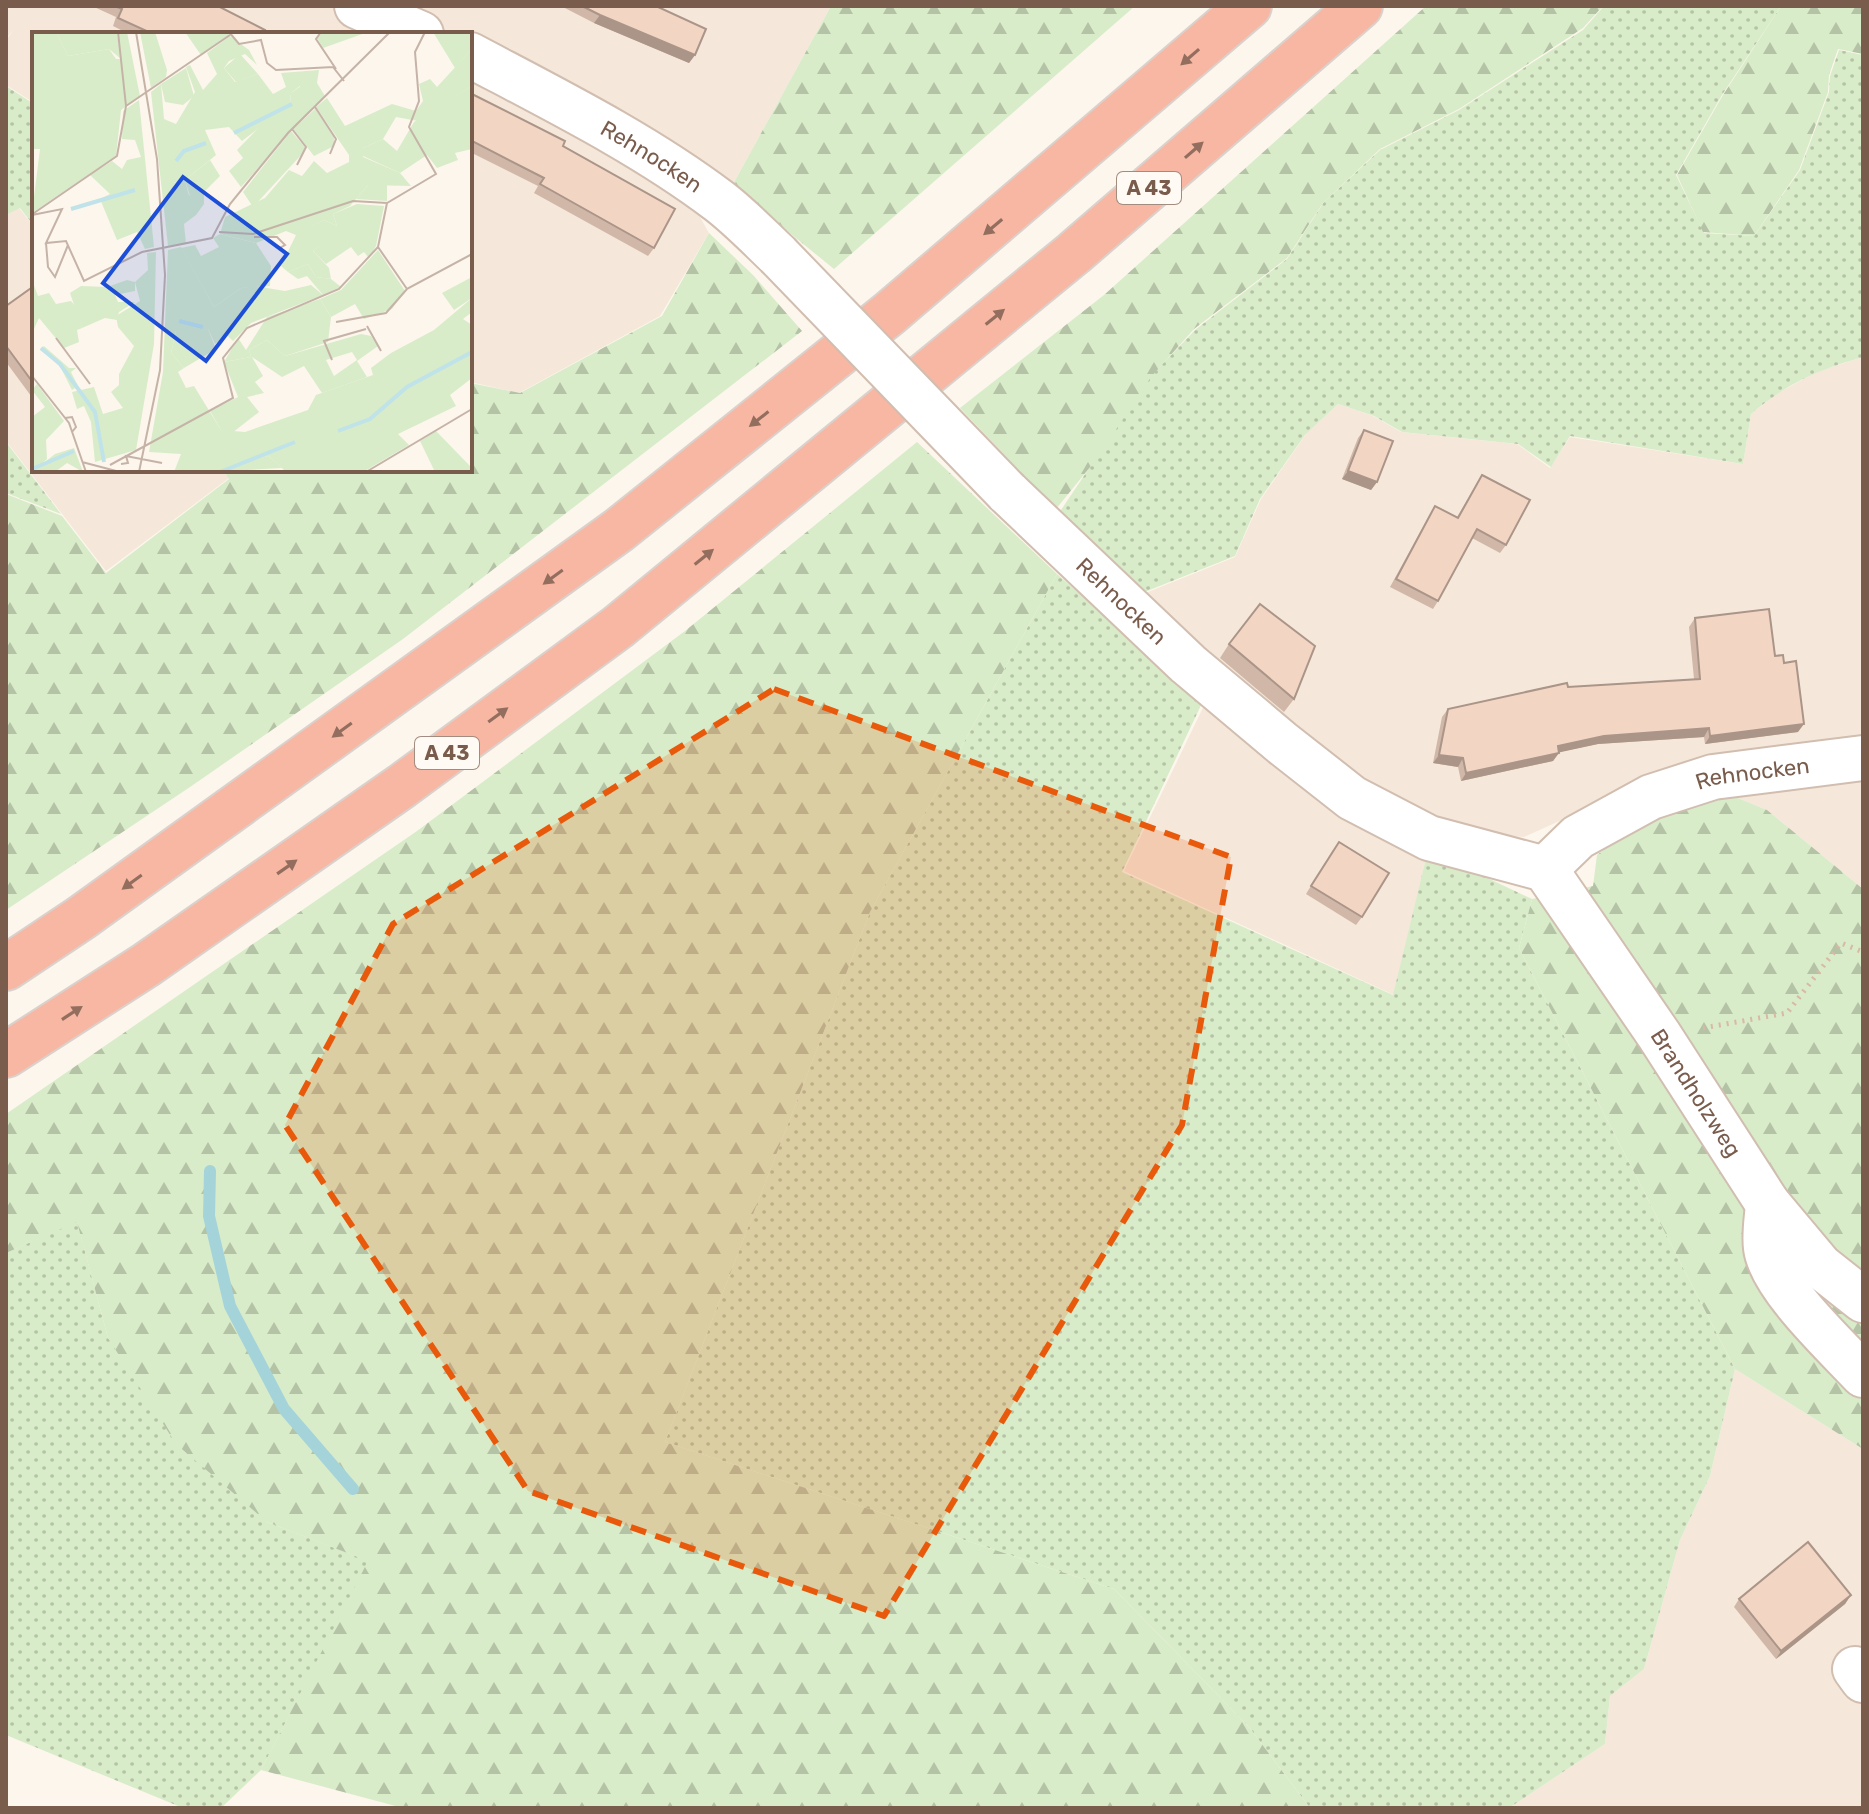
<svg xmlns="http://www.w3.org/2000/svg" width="1869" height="1814" font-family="Rubik,sans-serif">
<defs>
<pattern id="grass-dots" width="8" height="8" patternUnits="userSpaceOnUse" patternTransform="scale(2)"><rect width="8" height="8" fill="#d8ecc9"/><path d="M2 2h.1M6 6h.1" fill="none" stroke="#b4c2a5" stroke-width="1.8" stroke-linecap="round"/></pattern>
<pattern id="forest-firs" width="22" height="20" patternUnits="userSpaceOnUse" patternTransform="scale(2)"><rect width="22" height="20" fill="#d8ecc9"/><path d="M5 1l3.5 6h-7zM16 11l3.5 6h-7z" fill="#b4c2a5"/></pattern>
</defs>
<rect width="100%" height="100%" fill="#fdf6ec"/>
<g fill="#f5e8da">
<path d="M6,6H353L418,34H34V103L6,85V41L13,30L6,39Z"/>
<path d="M360,6H831L732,186L470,34H424Z"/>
<path d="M470,57L674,170L709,233L660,316L519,393L470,382Z"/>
<path d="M19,208L34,227V470H222L229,478L106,571L6,441V215Z"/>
<path d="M1863,357V745L1637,786L1524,837L1478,834L1427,817L1373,791L1138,596L1235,557L1261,499L1306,434L1338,404L1373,416L1401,432L1517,444L1550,468L1570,437L1743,464L1751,414L1775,395L1816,372Z"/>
<path d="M1213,687L1428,850L1394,995L1124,871Z"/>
<path d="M1863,771V889L1767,810L1721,791Z"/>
<path d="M1735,1369L1863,1449V1808H1509L1605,1744L1610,1696L1644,1669L1680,1540L1710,1476Z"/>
</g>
<g fill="url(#grass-dots)">
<path d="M1604,6H1781L1722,95L1676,175L1704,233L1754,236L1800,170L1829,92L1830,76L1839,50L1863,55V357C1815,371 1790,382 1751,414L1743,464L1570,436L1551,467L1518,444L1402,432L1374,416L1338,404L1305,435L1260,499L1235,556L1137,595L1059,513L1151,376L1195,330L1287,259L1324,202L1380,150L1459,110L1583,30Z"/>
<path d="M6,86L34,104V226L20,208L6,215Z"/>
<path d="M6,442L61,514L6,493Z"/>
<path d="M1057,574L1203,701L1122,872L1393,995L1428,850L1532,899L1519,948L1735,1369L1710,1476L1680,1540L1644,1669L1610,1696L1605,1744L1509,1808H1310L1249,1727L1114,1589L665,1442L870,912Z"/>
<path d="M77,1221L108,1338L267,1522L369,1561L261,1770L221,1808H183L6,1735V1253Z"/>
</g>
<g fill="url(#forest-firs)">
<path d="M831,6H1135L834,269L732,186Z"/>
<path d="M1426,6H1603L1583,28L1459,109L1380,149L1323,203L1287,258L1194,329L1151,377L1095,461L1056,509L960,408L1104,295Z"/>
<path d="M1781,6H1863V54L1838,49L1829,75L1828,92L1799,170L1754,236L1703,232L1677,175L1723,95Z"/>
<path d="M709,233L753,275L802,331L403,639L193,785L6,910V494L62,516L106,573L229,479L223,470H470V383L520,393L662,316Z"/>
<path d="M917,442L1057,574L870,912L665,1442L1114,1589L1249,1727L1310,1808H403L261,1770L368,1561L267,1522L176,1444L108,1338L77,1222L6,1253V1114L417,831L685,631Z"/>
<path d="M1721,791L1767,810L1863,889V1449L1735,1369L1519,948L1532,899L1593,886L1597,855L1659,807Z"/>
</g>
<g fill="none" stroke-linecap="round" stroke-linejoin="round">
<path stroke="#a5d3da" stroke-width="12" d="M210,1171L209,1216L230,1306L284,1409L353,1489"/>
<g stroke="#d1beb0" stroke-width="48">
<g id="minor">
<path d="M357,6L421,34"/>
<path id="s1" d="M470,55C555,100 642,143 719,201C740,217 759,237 778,255"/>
<path id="s2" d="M1007,492L1188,664L1282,743L1352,798L1429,838L1545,869"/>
<path id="s3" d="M1545,869L1659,1035L1768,1204L1820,1266L1863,1300"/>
<path id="s4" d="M1545,869L1578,837L1651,797L1713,777L1863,758"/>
<path d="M1768,1204C1767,1218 1764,1234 1766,1248C1771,1286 1837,1347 1863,1375"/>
<path d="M1855,1669L1863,1680"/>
</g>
</g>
<g stroke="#dad1cd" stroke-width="48">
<g id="highway">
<path d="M6,968L81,918L619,530L890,313L1249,6"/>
<path d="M6,1055L146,965L402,786L618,627L1074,253L1360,6"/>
</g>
</g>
<path stroke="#d9b8a5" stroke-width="5" stroke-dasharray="2 6" stroke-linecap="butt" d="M1703,1028L1787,1013L1841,943L1863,952"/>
<use href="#minor" stroke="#fff" stroke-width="44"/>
<use href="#highway" stroke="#f7b7a3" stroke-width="44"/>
<g stroke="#d1beb0" stroke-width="48" stroke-linecap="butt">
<path id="minor-bridge" d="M778,255L1007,492"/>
</g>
<use href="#minor-bridge" stroke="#fff" stroke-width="44"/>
</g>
<g fill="#d1b7a8">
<path d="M92,6H218L263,34H129L113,26L116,17Z"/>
<path d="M561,6H656L695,55L689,63L594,23Z"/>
<path d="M470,93L563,146L654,248L648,256L534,193L538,186L470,152Z"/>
<path d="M34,286V400L6,362V306Z"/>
<path d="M1364,430L1377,482L1371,490L1342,479L1358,438Z"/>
<path d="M1482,475L1506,545L1500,553L1472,538L1438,601L1433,609L1390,587L1430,514L1435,506L1457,517Z"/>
<path d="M1695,618L1775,656L1798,732L1705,744L1704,737L1598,744L1559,752L1553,761L1461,781L1458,767L1433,763L1442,717L1448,709L1568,687L1694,679L1689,627Z"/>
<path d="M1229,644L1294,699L1284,712L1220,658Z"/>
<path d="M1333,850L1362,917L1356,925L1306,894Z"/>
<path d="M1851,1595L1845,1604L1776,1659L1734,1607L1739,1599Z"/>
</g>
<g fill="#aa9588">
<path d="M600,15L695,55L689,63L594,23Z"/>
<path d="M1348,471L1377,482L1371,490L1342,479Z"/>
<path d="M1804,724L1798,732L1705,744L1710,736Z"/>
<path d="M1709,728L1704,737L1598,744L1552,754L1558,746L1604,736Z"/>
<path d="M1559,753L1553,761L1461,781L1466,773Z"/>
<path d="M1439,755L1463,758L1458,767L1433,763Z"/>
<path d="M1851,1595L1845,1604L1776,1659L1781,1651Z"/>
</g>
<g fill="#f3d5c3" stroke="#aa9588" stroke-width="2">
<path d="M115,6H218L265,30L263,34H153L118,18L122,9Z"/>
<path d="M582,6H656L706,29L695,55L600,15Z"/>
<path d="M470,93L565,141L563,146L675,209L654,248L540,184L544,178L470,140Z"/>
<path d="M34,286V384L6,346V306Z"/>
<path d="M1364,430L1393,441L1377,482L1348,471Z"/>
<path d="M1482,475L1530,500L1506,545L1477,529L1438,601L1396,579L1435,506L1458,518Z"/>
<path d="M1260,604L1315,646L1294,699L1229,644Z"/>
<path d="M1769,609L1775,656L1783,655L1784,663L1796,661L1804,724L1710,736L1709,728L1604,736L1558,746L1559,753L1466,773L1463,758L1439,755L1448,709L1567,683L1568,687L1700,679L1695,618Z"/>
<path d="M1339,842L1389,873L1362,917L1311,886Z"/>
<path d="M1808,1542L1851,1595L1781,1651L1739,1599Z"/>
</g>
<defs><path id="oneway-solid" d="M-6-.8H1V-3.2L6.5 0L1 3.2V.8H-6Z" transform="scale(2)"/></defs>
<g fill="#936e5e">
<use href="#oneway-solid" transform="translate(1190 57) rotate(139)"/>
<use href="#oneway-solid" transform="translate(1194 150) rotate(-41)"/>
<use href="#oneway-solid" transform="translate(993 227) rotate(140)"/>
<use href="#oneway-solid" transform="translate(995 317) rotate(-39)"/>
<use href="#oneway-solid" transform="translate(759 419) rotate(142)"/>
<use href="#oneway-solid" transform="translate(704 557) rotate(-39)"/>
<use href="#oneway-solid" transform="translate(553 577) rotate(144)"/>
<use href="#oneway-solid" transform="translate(498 715) rotate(-36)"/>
<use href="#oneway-solid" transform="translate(342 730) rotate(144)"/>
<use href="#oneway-solid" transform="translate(287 867) rotate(-35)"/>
<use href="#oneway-solid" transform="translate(132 882) rotate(144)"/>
<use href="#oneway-solid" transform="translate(72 1013) rotate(-33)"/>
</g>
<path fill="#e8590c" fill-opacity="0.2" stroke="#e8590c" stroke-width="6" stroke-dasharray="16 10" stroke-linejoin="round" d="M774,689L1231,857L1182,1125L884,1616L528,1491L285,1125L393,924Z"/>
<g text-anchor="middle" stroke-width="6" stroke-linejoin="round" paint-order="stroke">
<g fill="#fffaf3" stroke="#a28b7f" stroke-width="2">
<rect x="1117" y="172" width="64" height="32" rx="6"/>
<rect x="415" y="737" width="64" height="32" rx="6"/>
</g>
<g font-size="20" font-weight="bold" fill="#7a5c4d">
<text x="1149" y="195">A 43</text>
<text x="447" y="760">A 43</text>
</g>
<g font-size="22" fill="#7a5c4d" stroke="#fffaf3">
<text dy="8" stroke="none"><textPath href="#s1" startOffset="208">Rehnocken</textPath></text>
<text dy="8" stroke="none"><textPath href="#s2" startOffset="158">Rehnocken</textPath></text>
<text dy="8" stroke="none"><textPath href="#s4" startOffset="234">Rehnocken</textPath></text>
<text dy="8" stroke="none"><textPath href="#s3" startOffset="270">Brandholzweg</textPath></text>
</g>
</g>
<g transform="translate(32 32)">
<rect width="440" height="440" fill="#fdf6ec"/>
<path d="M24,0H85L89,27L77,17L36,24ZM153,0H196L197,3L169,23ZM401,0H440V17L423,36ZM208,22L226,42L204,50L192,36ZM154,36L162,64L151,73L133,70L129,52ZM269,54L283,73L209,155L197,139L211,126L205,118L239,83L258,72L259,61ZM440,54V117L423,121L426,128L405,136L395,123L368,141L331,124V116L351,107L365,119L382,90ZM283,77L302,104V114L282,124L261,97ZM259,99L273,115L271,121L221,175L211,160ZM178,128L188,144L172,160V172L164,183L152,192L154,212L146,213L139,179L141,151L148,150L158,164L153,148ZM355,152V169L324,167L336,153ZM325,172L352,174L344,214L337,226L332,220L326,224L319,215L294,232L281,219L296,207L277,195L292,188L305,194L301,182ZM188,202L224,211L239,234L238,254L209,256L182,275L149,216L163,213L169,224L187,215L181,206ZM346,218L373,259L360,277L332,287L323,272L299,285L288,267L309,258ZM276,232L284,245L299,247L309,255L291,263L275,244L266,247L256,240ZM440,245V266L422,278L410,261ZM95,248L103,250V259L83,263L86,270H103L87,280L85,288L73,286L50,296L38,261L49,254L75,255ZM176,297L184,317L152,336L139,321L144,299ZM329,302L339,304L346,314L325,329L335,345L290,361L272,334L250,345L220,325L231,344L223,350L232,361L215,365L227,380L200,401L189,398L178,379L206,365L192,330L219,325L217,318L235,308L253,324ZM320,320L325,328L302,344L294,328ZM12,314L37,336H44L39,340L46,354L40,358L27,332L8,318ZM404,399L438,434L440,440H403L388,409ZM42,416L51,440L35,431L23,440H0L23,422ZM237,424L250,436L178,440L195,432Z" fill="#d8ecc9" fill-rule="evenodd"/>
<path d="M0,0H24L36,24L77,17L84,27H89L86,0H95L108,64L89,78L84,124L0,181L8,117H0ZM108,0H123L135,38L134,45L119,56ZM291,0H336L291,16L285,6ZM198,4L217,18L225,33L213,22L197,29L192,36L203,50L226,42L241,62L254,55L249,41L287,38L285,51L293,64L283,73L268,54L259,61L258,72L210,109L197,95L173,98L184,123L153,148L157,164L148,150L141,151L146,213L136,214L119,60L129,52L132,87L144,92L163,60L154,35L158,33L171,58L185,42L175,21ZM440,17V54L386,89L364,85L351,107L331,116V125L368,141L379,154L336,153L318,174L301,182L305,194L292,188L278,195L297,207L281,219L297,236L299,247L284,245L276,232L256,240L249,234L264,203L254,199L224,211L188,202L193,185L233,166L257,138L270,144L282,129L295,141L317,130V123L284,75L295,66L313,94L360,72L384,79L391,69L387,52L398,47L405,55ZM107,68L122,215L113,217L105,200L85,208L68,167L78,162L58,143L80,129L90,137L95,128L109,125L103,108L90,107L91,79ZM149,215L182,275L209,256L223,254L253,259L279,253L291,263L219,291L201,309L195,303L183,312L176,297L161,303L144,299L139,321L152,336L146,340L154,356L162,354L189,398L213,400L276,378L284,363L341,343L339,336L359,321L402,298L440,266V280L431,287L440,293V346L418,363L424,374L366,402L377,413L331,440H254L237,424L178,440H142L149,422L117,420L131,340L136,218ZM124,220L122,312L104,418L63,430L59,390L52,374L45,377L40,360L62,355L71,382L91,376L79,360L87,353V342L102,314L86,295L84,284L108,269L103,250L116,238L115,221ZM0,248L6,264L17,261L24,272L39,269L44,275L50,296L45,298L47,310L32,316L7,286L1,299ZM288,267L299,285L296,310L253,324L235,308L217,318L219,325L192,330L206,306L214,318L235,285ZM5,352L32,389L14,408L15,427L0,440V385L13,375L0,358Z" fill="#d8ecc9"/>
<path fill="none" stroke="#bfe3e8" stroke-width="4" d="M202,101L260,72M144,129L152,119L174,111M39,177L103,158M147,289L171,295M9,316L28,332L63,380L72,430M306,399L338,387L375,355L440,320M0,437L42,419M188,440L263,410"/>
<path fill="none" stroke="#c5b3a7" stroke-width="2" d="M86,0L94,74M104,0L125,127L133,243L128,338L107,440M197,0L207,12L229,8L235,31L244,38L301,35L312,49M289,0L284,7L304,37M283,75L304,107L298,122M260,97L274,115L265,133M2,181L85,124L94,74L198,3M0,183L30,177L14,211L34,209L52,249L110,220L180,206L198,172L256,101L358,0M187,200L221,202L321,169L355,171L404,142L377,95L387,69L383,20L393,0M222,205H245L253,213L246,217M14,211L16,235L23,245L36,213M346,215L375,257L440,222M346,215L355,171M304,290L354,281L375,257M335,294L349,319M24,306L58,352M300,328L292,309L334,297M0,344L37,391L54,440M33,386L40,385L44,395L40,400M50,430L88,440M89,432L96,431L94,424L130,431M78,433L201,366L191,326L215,296L307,257L346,215M334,440L440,377"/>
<path fill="#1d4ed8" fill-opacity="0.15" stroke="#1d4ed8" stroke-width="4" d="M151,145L255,222L174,329L71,251Z"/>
<rect width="440" height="440" fill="none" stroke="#7a5c4d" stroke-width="4"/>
</g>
<rect width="1869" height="1814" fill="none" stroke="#7a5c4d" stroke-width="16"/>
</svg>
